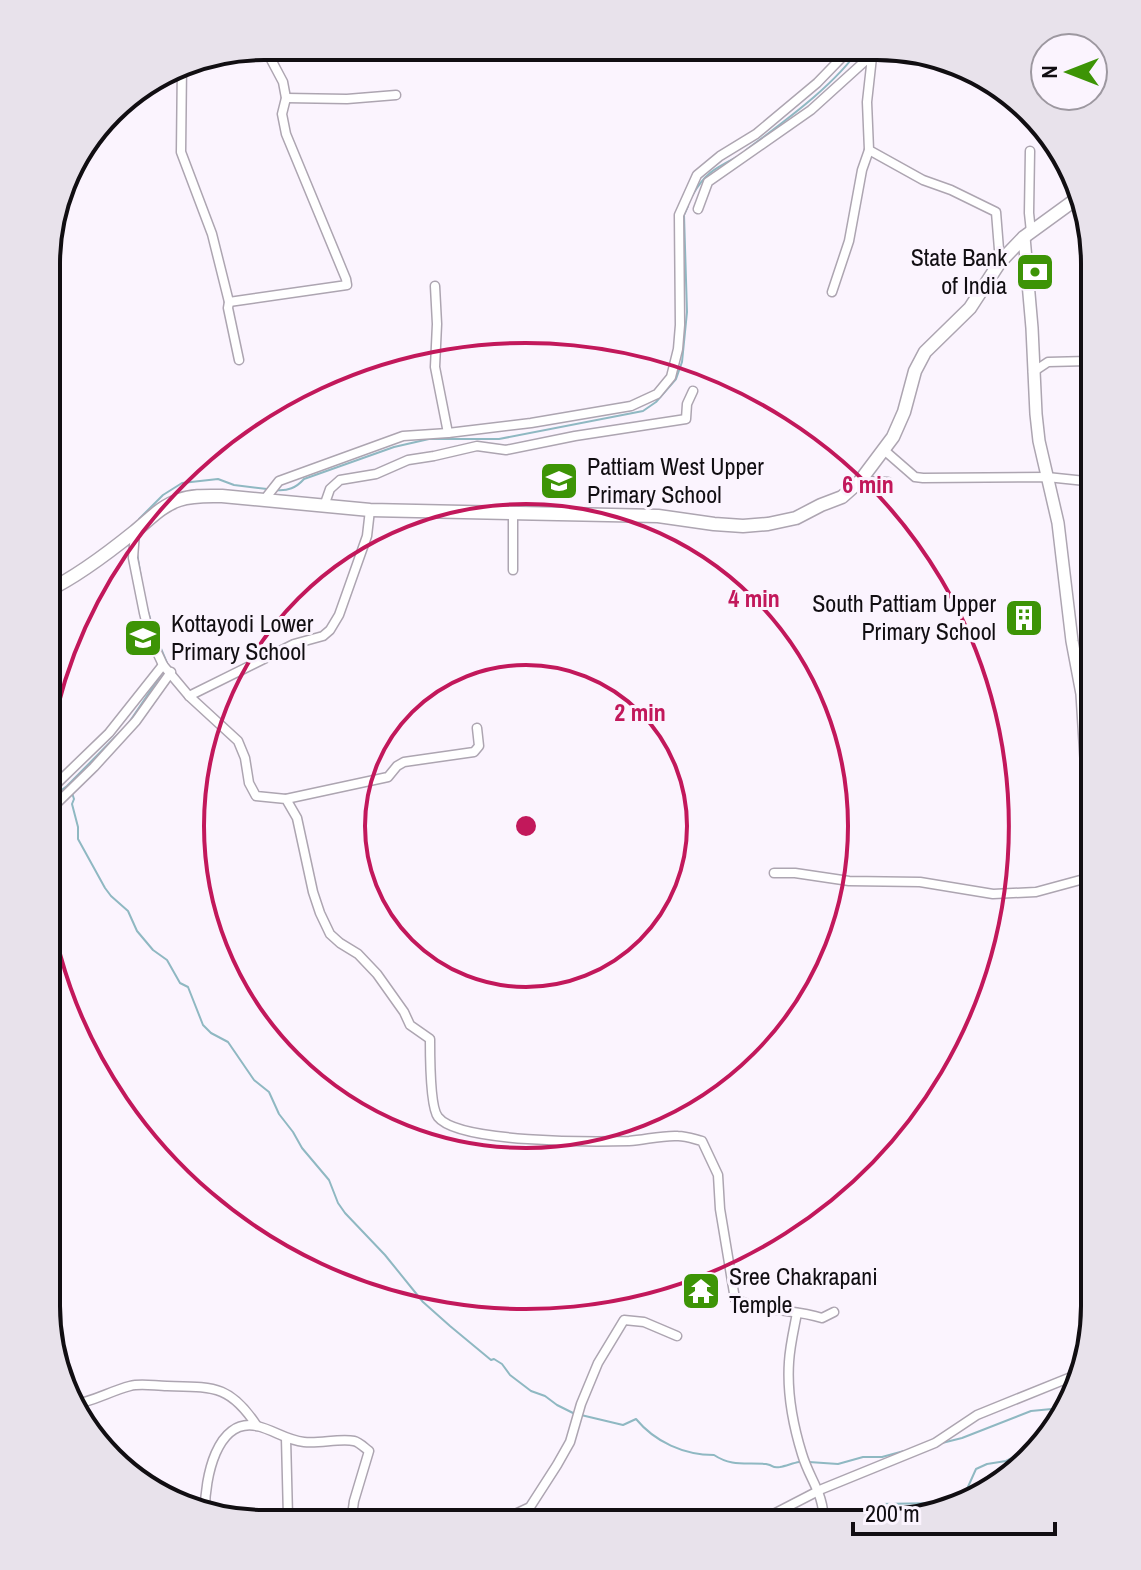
<svg xmlns="http://www.w3.org/2000/svg" width="1141" height="1570" font-family="'Archivo Narrow',sans-serif">
<rect width="100%" height="100%" fill="#fbf4fe"/>
<g fill="none" stroke-linecap="round" stroke-linejoin="round">
<g stroke="#8fb8c2" stroke-width="2">
<path d="M745,151C783,122 833,87 860,48"/>
<path d="M692,196C705,173 714,169 737,157"/>
<path d="M276,490C288,491 296,488 304,479L394,447L429,439H499L643,411L656,402L676,379L682,362L687,312L684,215L688,206"/>
<path d="M139,519L163,495L182,483L218,479L234,485L267,489"/>
<path d="M137,553L141,578"/>
<path d="M147,608L154,632L167,663"/>
<path d="M47,763L57,779"/>
<path d="M72,793L74,799L72,804L78,827V839L105,888L111,896L128,911L137,931L153,950L167,960L180,983L188,987L203,1025L211,1033L228,1042L254,1080L269,1092L279,1114L293,1132L302,1148L329,1180L338,1203L345,1213L385,1255L423,1302L450,1326L491,1360L494,1359L502,1364L510,1375L531,1391L545,1396L557,1405L575,1414"/>
<path d="M47,801L67,786L128,724L163,672"/>
<path d="M581,1415L623,1425L636,1419C655,1442 684,1455 714,1455C732,1467 747,1462 766,1464C776,1466 770,1468 780,1467C786,1466 793,1463 799,1462"/>
<path d="M942,1443L962,1438L1031,1411L1062,1408L1066,1405"/>
<path d="M809,1462L838,1464L863,1457H882L904,1451"/>
<path d="M833,1524L879,1504L939,1503L950,1500L967,1489L976,1469L987,1464L1006,1461L1018,1455L1024,1457"/>
</g>
<g stroke="#ada5b1" stroke-width="11">
<g id="street">
<path d="M250,48L266,50"/>
<path d="M182,64L181,152L212,234L229,302L228,308L239,360"/>
<path d="M286,98L347,99L396,95"/>
<path d="M1030,151L1029,213L1031,232"/>
<path d="M698,209L708,182L811,110L864,62L873,48L867,102L869,150L923,180L951,190L996,212L1000,262"/>
<path d="M435,286L437,324L435,367L448,433"/>
<path d="M832,292L849,241L862,170L869,150"/>
<path d="M229,302L347,285L346,279L286,134L282,114L286,98L283,82L266,50L267,46"/>
<path d="M1033,372L1048,362L1088,361L1095,350"/>
<path d="M884,450L915,477L923,478L1047,477L1095,482"/>
<path d="M860,481L888,482"/>
<path d="M264,500L279,481L403,436L448,433L531,423L631,406L657,394L671,377L678,349L680,325L679,215L697,175L720,156L756,134L817,83L851,48"/>
<path d="M324,506L330,489L340,480L376,474L408,460L434,456L477,446L506,450L575,436L686,419L687,404L693,391"/>
<path d="M513,512V570"/>
<path d="M135,532L133,558L144,613L150,637L163,665L189,696L238,741L245,758L249,783L256,796L286,799L297,818L313,892L320,913L330,934L340,943L358,954L377,974L404,1012L410,1025L430,1039C430,1054 430,1107 438,1117C458,1143 594,1142 629,1141C645,1140 662,1135 678,1136C686,1136 694,1139 702,1141L718,1175L720,1209L735,1299C763,1312 794,1309 822,1318L834,1312"/>
<path d="M189,696L294,644L323,636L330,630L339,615L367,536L370,510"/>
<path d="M47,793L109,733L163,665"/>
<path d="M286,799L388,777L397,766L404,762L474,752L479,746L477,728"/>
<path d="M47,810L54,806L94,767L136,721L171,672"/>
<path d="M774,873H795L849,881L920,882L993,894L1036,892L1095,876"/>
<path d="M797,1313C794,1329 790,1345 789,1362C787,1392 793,1425 802,1454C810,1481 824,1492 824,1524"/>
<path d="M70,1405C91,1403 110,1391 130,1386C141,1383 155,1386 167,1386C214,1387 230,1385 257,1426"/>
<path d="M286,1438L288,1517"/>
<path d="M205,1509C205,1480 216,1417 257,1426C274,1430 286,1440 304,1442C319,1444 340,1438 354,1441C359,1442 365,1448 369,1451L354,1501L351,1523"/>
<path d="M398,1523L406,1518L409,1523"/>
<path d="M496,1523L530,1507L557,1465L570,1442L581,1404L598,1363L624,1320L644,1322L677,1336"/>
<path d="M754,1524L822,1489L935,1443L977,1415L1076,1375"/>
</g>
</g>
<g stroke="#ada5b1" stroke-width="14">
<path id="secondary" d="M1024,237L1032,328L1036,414L1039,441L1058,523L1072,641L1082,694L1086,758L1095,831"/>
</g>
<g stroke="#ada5b1" stroke-width="15">
<path id="primary" d="M47,591C78,576 108,553 134,532C149,520 161,506 179,500C193,495 208,496 222,496L370,510L658,516L714,524L743,526L768,524L796,518L821,505L842,497L860,481L893,437L904,412L915,371L925,352L970,308L1000,262L1024,237L1079,197"/>
</g>
<use href="#street" stroke="#fff" stroke-width="8"/>
<use href="#secondary" stroke="#fff" stroke-width="11"/>
<use href="#primary" stroke="#fff" stroke-width="12"/>
</g>
<g fill="none" stroke="#c2185b" stroke-width="4">
<circle cx="526" cy="826" r="161"/>
<circle cx="526" cy="826" r="322"/>
<path d="M47 763A483 483 0 1 1 47 889"/>
</g>
<defs>
<g id="bank-square" transform="scale(2)"><rect x="-9" y="-9" width="18" height="18" rx="4" fill="#3d9406" stroke="#fbf4fe"/><path d="M-6-4H6V4H-6ZM0-2.3a2.3 2.3 0 1 0 0 4.6a2.3 2.3 0 1 0 0-4.6Z" fill="#fff"/></g>
<g id="school-square" transform="scale(2)"><rect x="-9" y="-9" width="18" height="18" rx="4" fill="#3d9406" stroke="#fbf4fe"/><path d="M0-5L7-2L0 1L-7-2ZM-4 1L0 2.5L4 1V4Q0 6-4 4Z" fill="#fff"/></g>
<g id="building-square" transform="scale(2)"><rect x="-9" y="-9" width="18" height="18" rx="4" fill="#3d9406" stroke="#fbf4fe"/><path d="M-4-6H4V6H1V3H-1V6H-4ZM-2.5-4.3h1.7v1.8h-1.7ZM.8-4.3h1.7v1.8H.8ZM-2.5-1h1.7V.8h-1.7ZM.8-1h1.7V.8H.8Z" fill="#fff"/></g>
<g id="temple-square" transform="scale(2)"><rect x="-9" y="-9" width="18" height="18" rx="4" fill="#3d9406" stroke="#fbf4fe"/><path d="M0-6L5-2H3V0L6.5 2.5H4V6H1.5V3h-3V6H-4V2.5H-6.5L-3 0V-2H-5Z" fill="#fff"/></g>
</defs>
<g fill-rule="evenodd">
<use href="#bank-square" x="1035" y="272"/>
<use href="#school-square" x="559" y="481"/>
<use href="#building-square" x="1024" y="618"/>
<use href="#school-square" x="143" y="638"/>
<use href="#temple-square" x="701" y="1291"/>
</g>
<g text-anchor="middle" stroke-width="6" stroke-linejoin="round" paint-order="stroke">
<g font-size="24" fill="#110e12" stroke="#fbf4fe" text-anchor="start">
<text x="1007" y="266" text-anchor="end">State Bank<tspan x="1007" dy="28">of India</tspan></text>
<text x="587" y="475">Pattiam West Upper<tspan x="587" dy="28">Primary School</tspan></text>
<text x="996" y="612" text-anchor="end">South Pattiam Upper<tspan x="996" dy="28">Primary School</tspan></text>
<text x="171" y="632">Kottayodi Lower<tspan x="171" dy="28">Primary School</tspan></text>
<text x="729" y="1285">Sree Chakrapani<tspan x="729" dy="28">Temple</tspan></text>
</g>
</g>
<path d="M0 0H1141V1570H0ZM264 60H877A204 204 0 0 1 1081 264V1306A204 204 0 0 1 877 1510H264A204 204 0 0 1 60 1306V264A204 204 0 0 1 264 60Z" fill="#e8e2eb" fill-rule="evenodd"/>
<path fill="none" stroke="#110e12" stroke-width="4" d="M264 60H877A204 204 0 0 1 1081 264V1306A204 204 0 0 1 877 1510H264A204 204 0 0 1 60 1306V264A204 204 0 0 1 264 60Z"/>
<circle cx="526" cy="826" r="12" fill="#c2185b" stroke="#fbf4fe" stroke-width="4"/>
<g font-size="24" text-anchor="middle" font-weight="bold" fill="#c2185b" stroke="#fbf4fe" stroke-width="6" stroke-linejoin="round" paint-order="stroke">
<text x="868" y="493">6 min</text>
<text x="754" y="607">4 min</text>
<text x="640" y="721">2 min</text>
</g>
<g transform="translate(1069 72) rotate(270)"><circle r="38" fill="#fbf4fe" stroke="#9d98a0" stroke-width="2"/>
<path d="M0-6L14 30L0 20L-14 30Z" fill="#3d9406"/>
<text y="-12" font-size="22" font-weight="bold" text-anchor="middle" fill="#110e12">N</text>
</g>
<path d="M853 1522v12h202v-12" fill="none" stroke="#110e12" stroke-width="4"/>
<text x="865" y="1522" font-size="24" fill="#110e12" stroke="#fbf4fe" stroke-width="6" paint-order="stroke">200 m</text>
</svg>
